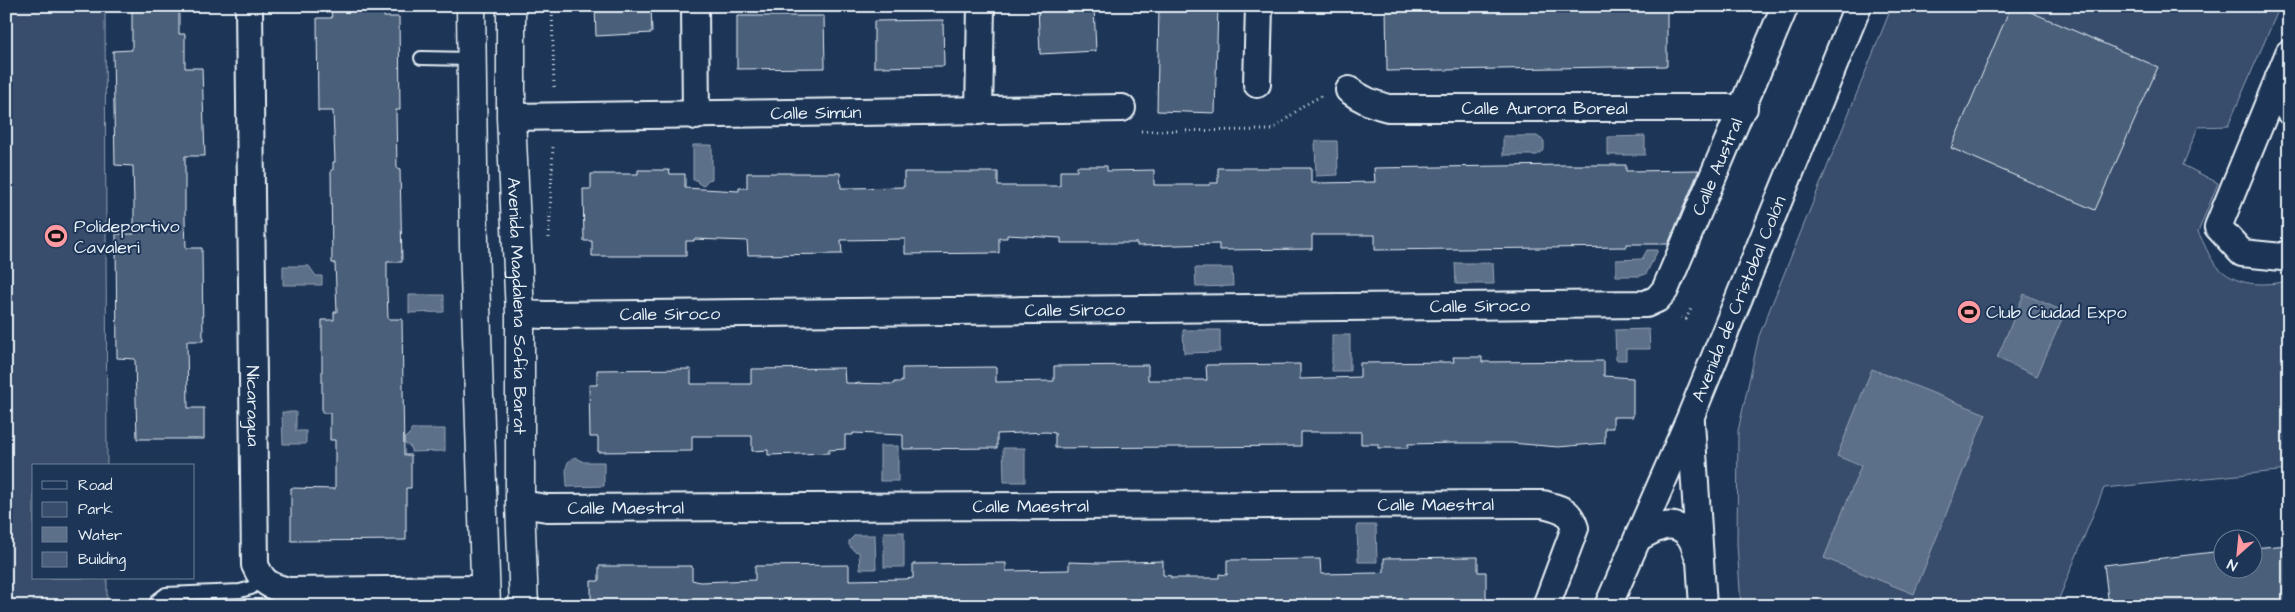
<svg xmlns="http://www.w3.org/2000/svg" width="2295" height="612" font-family="'Architects Daughter',sans-serif">
<rect width="100%" height="100%" fill="#1d3557"/>
<filter id="ink" filterUnits="userSpaceOnUse"><feTurbulence type="fractalNoise" baseFrequency=".02" numOctaves="2"/><feDisplacementMap in="SourceGraphic" scale="10" xChannelSelector="R" yChannelSelector="G"/><feConvolveMatrix kernelMatrix="1 2 1 2 8 2 1 2 1" color-interpolation-filters="sRGB"/></filter>
<g filter="url(#ink)">
<g fill="#374d6c" stroke="#909fb2">
<path d="M6,6H105L107,466H34V578H107V606H6Z"/>
<path d="M1892,6H2280L2228,126L2198,127L2183,165L2218,183L2198,232C2204,242 2209,258 2217,266C2236,287 2263,286 2289,281V470L2104,488L2056,606H1741L1737,544L1738,431L1759,336Z"/>
</g>
<g fill="#5d7089" stroke="#95a4b5">
<path d="M1503,136H1537L1544,141V150L1537,155H1503Z"/>
<path d="M1645,136V155H1608V137Z"/>
<path d="M1315,141H1337L1338,175L1316,176Z"/>
<path d="M693,145H712V179L708,180L703,186L698,183L697,180H693Z"/>
<path d="M1647,250H1658L1646,274L1640,276H1616V260L1642,259Z"/>
<path d="M1455,263H1493L1494,284H1456Z"/>
<path d="M283,266H309L316,276H322V285H283Z"/>
<path d="M1195,268H1232L1233,286L1196,287Z"/>
<path d="M2024,294L2065,312L2037,376L1997,358Z"/>
<path d="M409,295H444V312L409,313Z"/>
<path d="M1649,329L1650,349H1626V360H1616L1615,330Z"/>
<path d="M1183,330H1220V352L1184,353Z"/>
<rect x="1332" y="335" width="18" height="36"/>
<path d="M1872,369L1986,414L1914,594L1824,558L1861,466L1837,456Z"/>
<path d="M282,412H296V431H306V444H283Z"/>
<path d="M411,429H445V451L411,452V447L405,444L404,439L411,432Z"/>
<rect x="880" y="446" width="18" height="35"/>
<path d="M1003,448H1025V482H1004Z"/>
<path d="M576,457L583,462H604V486L567,487C567,475 562,460 576,457Z"/>
<path d="M1357,525H1376L1377,562H1358Z"/>
<rect x="884" y="532" width="20" height="35"/>
<path d="M855,535H875L876,569H860L859,552L854,551L849,545V541Z"/>
</g>
<g fill="#495e7a" stroke="#e8f1f8">
<path d="M132,6H179V34H185V68H202L205,156H185V219L186,248H202L203,341H187L188,408H204V439H137L135,359L117,358L116,234H134V203L133,166L115,165L113,51L132,50Z"/>
<path d="M344,6H372V9H384V17H399L400,110H396L397,169H400L402,262H387V290L388,319H402L404,455H411V488H406V540L291,541V488L335,489V440H330V413H322V320H334V312H337L335,263H332L331,170H333V162H335L333,111H318L317,18H332L331,10L344,9Z"/>
<path d="M595,6H651L652,33L596,36Z"/>
<path d="M1038,6H1094L1096,51L1040,54Z"/>
<path d="M1159,6H1218L1215,113L1157,111Z"/>
<path d="M1386,6H1667V66L1387,71Z"/>
<path d="M2011,6H2017L2158,67L2095,210L1951,148Z"/>
<path d="M737,16H824L825,68L737,69Z"/>
<path d="M943,20L944,66L874,67V21Z"/>
<path d="M1564,165H1626V171L1699,170L1668,244H1626V247L1375,250V235H1312V249L1219,250V244L1137,246V243H1061V238L1007,235V238H999V253L905,254V239L841,240L842,254L748,255L747,241L694,239V241H686V256H592V241H584L583,189H591V174H638V170H669L670,174H685V188L739,191V188H747V173H840L841,188H849L904,187V172H998V186H1060V171H1077V166H1107V171L1154,170V185H1210V183H1218V168H1311V183H1320L1375,182L1374,168Z"/>
<path d="M1453,357H1482V362L1604,361V376L1633,378V417H1613V428H1605V443L1558,447L1511,443H1454L1408,444V448H1378V444H1361V432H1301V446L1055,448V433L1047,432L997,434V448L903,449V435L853,433V435H845V449L829,450V453L768,455V450L752,451V436H692V451L598,452V437H590L589,385H597V370L691,369V384H751V369L844,368L845,383L894,384V382H902V368L996,367V382L1054,381V366L1148,365V380H1207L1206,365L1300,364V379L1360,377V363L1454,362Z"/>
<path d="M2289,545V606H2109L2104,565L2222,551V570H2252V548Z"/>
<path d="M1478,557V572H1486V606H591V581H599V566H692V580L700,582L755,580V566L849,565V580L905,579L913,578V564L1006,563V571L1069,570V562L1100,563L1163,561V575L1171,576V578H1219V574L1227,575V560L1320,559L1321,574L1376,573L1384,572V558Z"/>
</g>
<g fill="none" stroke-linecap="round" stroke-linejoin="round">
<g stroke="#e8f1f8" stroke-width="16">
<g id="lane">
<path d="M421,58L471,59"/>
<path d="M154,606L158,600L166,594L240,591L251,588L261,579"/>
</g>
</g>
<g stroke="#e8f1f8" stroke-width="30">
<g id="street">
<path id="s1" d="M249,6L255,565C263,583 269,586 288,591L485,589"/>
<path d="M695,6L696,116"/>
<path d="M2289,53L2218,227L2242,253L2282,257L2289,253"/>
<path d="M2279,77L2289,111"/>
<path d="M1257,84L1259,6"/>
<path id="s2" d="M1349,90C1362,100 1373,104 1388,108H1744"/>
<path d="M979,111L981,6"/>
<path id="s3" d="M511,117L1122,108"/>
<path id="s4" d="M520,314L546,315L1646,304L1657,299L1665,290L1785,6"/>
<path d="M1691,422L1703,606"/>
<path id="s5" d="M520,504L547,508L1543,504C1561,509 1569,509 1575,528L1546,606"/>
<path d="M1638,538C1654,529 1672,517 1688,534C1693,539 1696,550 1698,556"/>
<path id="s6" d="M1608,606L1690,418L1858,6"/>
</g>
</g>
<g stroke="#e8f1f8" stroke-width="31">
<g id="secondary">
<path d="M471,6L474,245L486,606"/>
<path id="s7" d="M511,6V117L520,314V504L524,606"/>
</g>
</g>
<g stroke="#e8f1f8" stroke-width="3" stroke-dasharray="1 4" stroke-linecap="butt">
<path d="M552,6L554,88"/>
<path d="M1141,131L1272,130L1303,106L1321,96"/>
<path d="M549,238L553,147"/>
<path d="M1681,317L1686,319L1691,309"/>
</g>
<use href="#lane" stroke="#1d3557" stroke-width="12"/>
<use href="#street" stroke="#1d3557" stroke-width="26"/>
<use href="#secondary" stroke="#1d3557" stroke-width="28"/>
</g>
</g>
<defs>
<g id="stadium-disc" transform="scale(1.25)"><circle r="9.5" fill="#ff9aa2" stroke="#1d3557"/><path d="M0-5a6.5 5 0 1 0 0 10a6.5 5 0 1 0 0-10ZM-3.5-1.8h7v3.6h-7Z" fill="#111"/></g>
</defs>
<g fill-rule="evenodd">
<use href="#stadium-disc" x="56" y="236"/>
<use href="#stadium-disc" x="1969" y="312"/>
</g>
<g text-anchor="middle" stroke-width="4" stroke-linejoin="round" paint-order="stroke">
<g font-size="18" fill="#e8f1f8" stroke="#1d3557">
<text dy="6" stroke="none"><textPath href="#s2" startOffset="200">Calle Aurora Boreal</textPath></text>
<text dy="6" stroke="none"><textPath href="#s3" startOffset="305">Calle Simún</textPath></text>
<text dy="6" stroke="none"><textPath href="#s4" startOffset="1284">Calle Austral</textPath></text>
<text dy="6" stroke="none"><textPath href="#s6" startOffset="334">Avenida de Cristobal Colón</textPath></text>
<text dy="6" stroke="none"><textPath href="#s7" startOffset="300">Avenida Magdalena Sofía Barat</textPath></text>
<text dy="6" stroke="none"><textPath href="#s4" startOffset="960">Calle Siroco</textPath></text>
<text dy="6" stroke="none"><textPath href="#s4" startOffset="555">Calle Siroco</textPath></text>
<text dy="6" stroke="none"><textPath href="#s4" startOffset="150">Calle Siroco</textPath></text>
<text dy="6" stroke="none"><textPath href="#s1" startOffset="400">Nicaragua</textPath></text>
<text dy="6" stroke="none"><textPath href="#s5" startOffset="916">Calle Maestral</textPath></text>
<text dy="6" stroke="none"><textPath href="#s5" startOffset="511">Calle Maestral</textPath></text>
<text dy="6" stroke="none"><textPath href="#s5" startOffset="106">Calle Maestral</textPath></text>
</g>
<g font-size="18" fill="#e8f1f8" stroke="#1d3557" text-anchor="start">
<text x="74" y="232">Polideportivo<tspan x="74" dy="21">Cavaleri</tspan></text>
<text x="1986" y="318">Club Ciudad Expo</text>
</g>
</g>
<rect width="2295" height="612" fill="none" stroke="#1d3557" stroke-width="25"/>
<rect x="12" y="12" width="2270" height="587" fill="none" stroke="#e8f1f8" stroke-width="2" filter="url(#ink)"/>
<rect x="32" y="464" width="162" height="115" fill="#1d3557" stroke="#6e8097"/>
<rect x="42" y="481" width="25" height="8" fill="#1d3557" stroke="#6e8097"/>
<text x="78" y="490" font-size="15" fill="#e8f1f8">Road</text>
<rect x="42" y="502" width="25" height="15" fill="#374d6c" stroke="#6e8097"/>
<text x="78" y="514" font-size="15" fill="#e8f1f8">Park</text>
<rect x="42" y="527" width="25" height="15" fill="#5d7089" stroke="#6e8097"/>
<text x="78" y="540" font-size="15" fill="#e8f1f8">Water</text>
<rect x="42" y="552" width="25" height="15" fill="#495e7a" stroke="#6e8097"/>
<text x="78" y="564" font-size="15" fill="#e8f1f8">Building</text>
<g transform="translate(2238 554) rotate(207)"><circle r="24" fill="#1d3557" stroke="#6e8097"/>
<path d="M0-4L9 19L0 12L-9 19Z" fill="#ff9aa2"/>
<text y="-8" font-size="14" font-weight="bold" text-anchor="middle" fill="#e8f1f8">N</text>
</g>
</svg>
